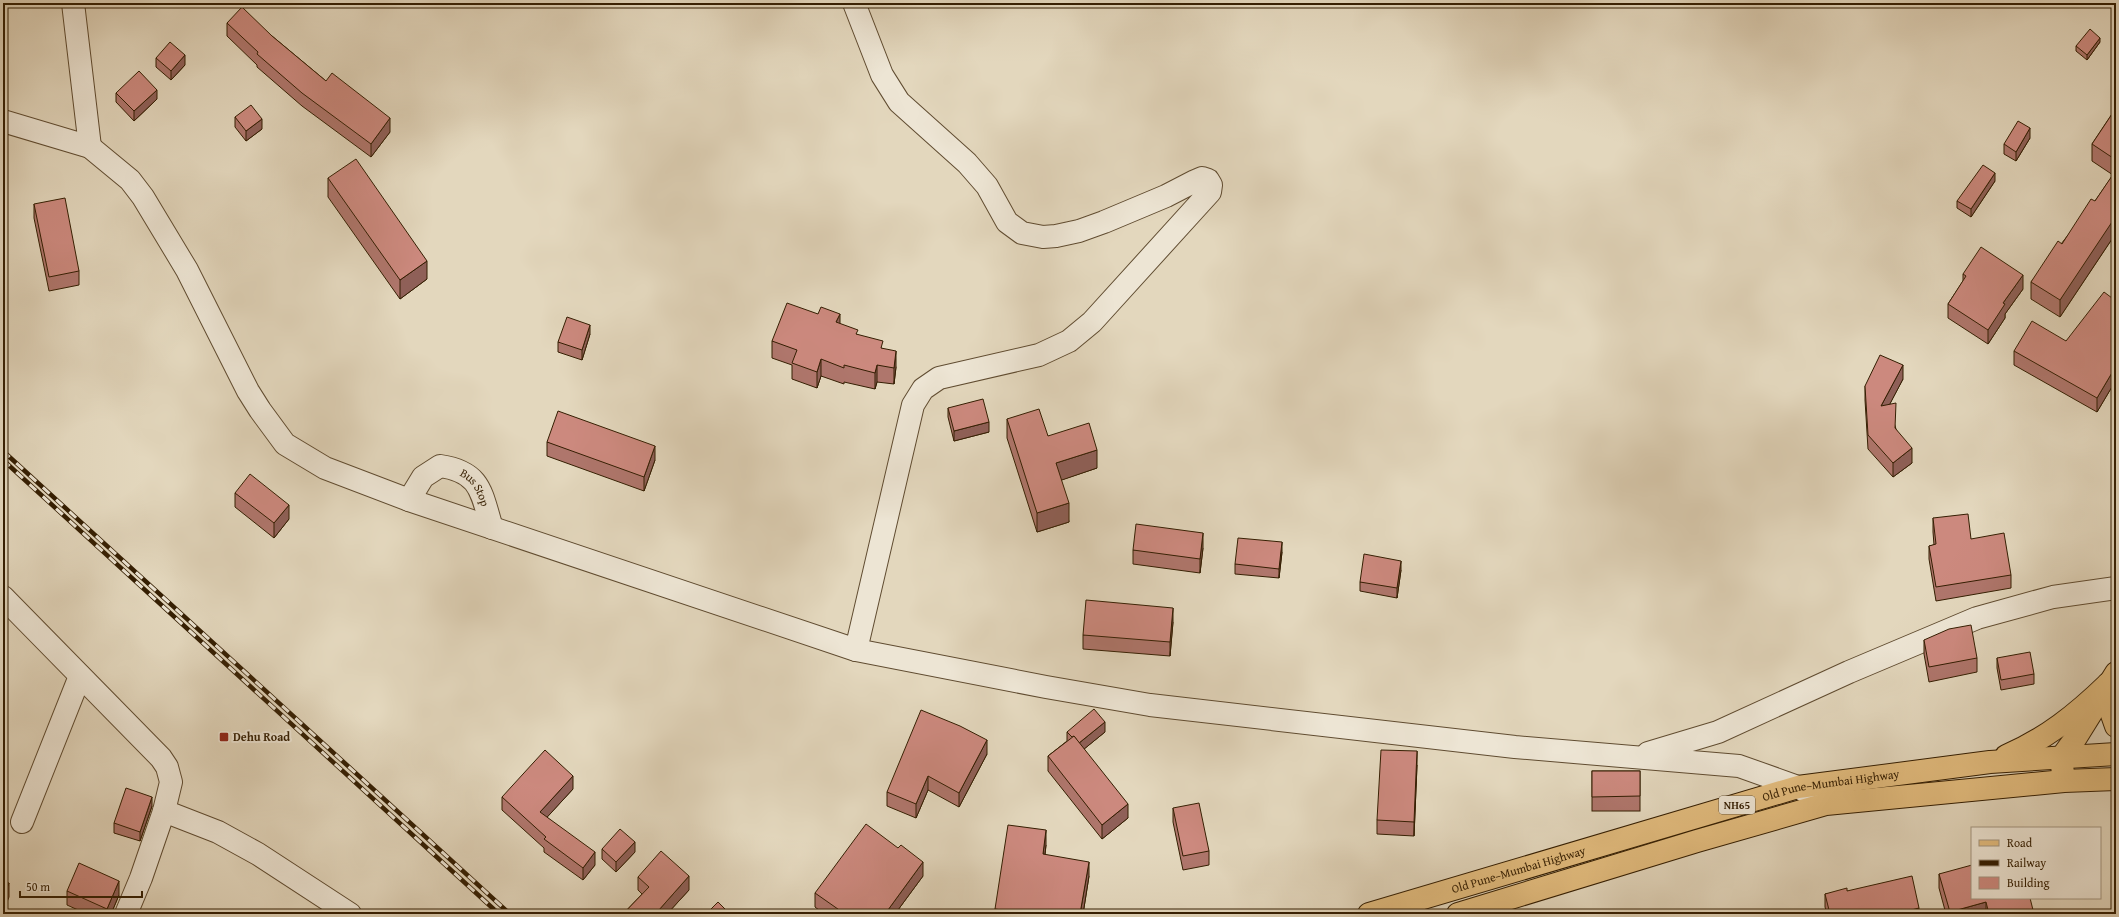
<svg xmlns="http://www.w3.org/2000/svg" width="2119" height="917" font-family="'Gentium Book Plus',serif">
<rect width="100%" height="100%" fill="#e3d7bd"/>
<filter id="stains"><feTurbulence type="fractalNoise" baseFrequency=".005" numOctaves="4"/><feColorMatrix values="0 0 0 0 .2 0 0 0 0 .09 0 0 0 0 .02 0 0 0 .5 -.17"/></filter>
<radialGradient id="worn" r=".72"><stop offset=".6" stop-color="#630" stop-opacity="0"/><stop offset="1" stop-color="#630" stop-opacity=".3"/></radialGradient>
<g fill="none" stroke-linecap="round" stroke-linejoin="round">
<g stroke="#604c31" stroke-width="24">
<g id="minor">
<path d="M73,3L90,147"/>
<path d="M854,3L882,75L899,102L967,163L987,186L1007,222L1022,233L1043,237L1056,236L1079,231L1104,222L1166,196L1195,181L1202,178L1208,180L1211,185L1210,192L1092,322L1069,341L1039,355L939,378L923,389L913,405L856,650"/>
<path d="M3,121L90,147L130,180L143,197L187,270L248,391L260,410L285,444L325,468L409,500L856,650L1046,687L1150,705L1515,747L1739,766L1798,787L1808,793"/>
<path id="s1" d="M409,500L423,477L440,466C481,472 481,492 492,528"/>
<path d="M3,597L161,758L167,767L171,782L164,811L141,878L126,914"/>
<path d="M1648,753L1718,732L1849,672L1977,618L2053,597L2116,588"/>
<path d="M164,811L218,832L258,854L350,914"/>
<path d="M22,822L80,676"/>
</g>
</g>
<g stroke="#341e02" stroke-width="24">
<path id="major" d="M2063,773L2061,758L2075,739L2116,673"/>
</g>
<g stroke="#341e02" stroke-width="24">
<g id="highway">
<path d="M2108,684L2109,706L2116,726"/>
<path d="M2006,756C2046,739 2077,714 2108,684"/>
<path id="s2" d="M1369,914L1798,787L1990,762L2116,754"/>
<path d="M1458,914L1697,841L1826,804L2064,781L2116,779"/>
</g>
</g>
<use href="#minor" stroke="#ede5d4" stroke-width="22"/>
<use href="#major" stroke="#e2bc7e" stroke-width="22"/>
<use href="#highway" stroke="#e2bc7e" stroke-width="22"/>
<g stroke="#341e02" stroke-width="4.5">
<g id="rail">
<path d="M3,451L510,914"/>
<path d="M3,460L499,914"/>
</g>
</g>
<use href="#rail" stroke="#ede5d4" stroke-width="3" stroke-dasharray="9" stroke-linecap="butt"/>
</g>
<g fill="#af766c" stroke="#341e02">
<path d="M227,23L272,36L326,81L390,132L371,157L302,106L257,67V65L227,36Z"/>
<path d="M2100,42L2087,60L2076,51V46Z"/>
<path d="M156,58L185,65L171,80L156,67Z"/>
<path d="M116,93L157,99L134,121L116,102Z"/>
<path d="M2116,108V233L2060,317L2031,299V282L2095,201L2113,175L2092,161V144Z"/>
<path d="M235,117L262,129L246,141L235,127Z"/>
<path d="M2030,138L2016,161L2004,154V144Z"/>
<path d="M328,178L427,279L400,299L328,197Z"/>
<path d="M1995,181L1971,217L1957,208V201Z"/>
<path d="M34,204L79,271V285L49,291L34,218Z"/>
<path d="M1963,274L2023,289L2005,314V318L1988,344L1948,318V304L1963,281Z"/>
<path d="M2116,301V380L2097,412L2014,365V351L2066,341Z"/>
<path d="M840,324L858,335L883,349L896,367L894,384L877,382L875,389L844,382V384L821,376L817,388L792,379V365L772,358V341Z"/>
<path d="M590,334L582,360L558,352V342Z"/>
<path d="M1903,379L1889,405L1896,429L1912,463L1893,477L1868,449L1865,400V386Z"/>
<path d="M948,408L989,432L954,441L948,417Z"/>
<path d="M1007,419L1048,436L1097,468L1061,480L1069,522L1037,532L1007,438Z"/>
<path d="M547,442L655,460L644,491L547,456Z"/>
<path d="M235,493L289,519L274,538L235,507Z"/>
<path d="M1933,518L1971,539L2011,575V588L1936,601L1929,559V546L1934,545L1933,532Z"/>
<path d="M1203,548L1200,573L1133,564V550Z"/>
<path d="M1282,552L1279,578L1235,574V564Z"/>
<path d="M1401,570L1397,598L1360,591V582Z"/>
<path d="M1173,622L1170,656L1083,649V635Z"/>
<path d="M1924,640L1977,658V672L1929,682L1924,654Z"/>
<path d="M1997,658L2034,674V684L2001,690L1997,668Z"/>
<path d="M1067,732H1105L1084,749L1128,818L1102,839L1048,771V756L1067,741Z"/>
<path d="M987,754L959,807L928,790L916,818L887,806V792Z"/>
<path d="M1417,765L1414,836L1377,834V820Z"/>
<rect x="1592" y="771" width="48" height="40"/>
<path d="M573,789L547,817L595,865L583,880L544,852V848L502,810V797Z"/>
<path d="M152,806L140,841L114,833V823Z"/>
<path d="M1173,808L1209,851V865L1183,870L1173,822Z"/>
<path d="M1046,845L1045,855L1089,876L1083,914H995V909Z"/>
<path d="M602,849L635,852L616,872L602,859Z"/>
<path d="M1939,874L2034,914H1946L1939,888Z"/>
<path d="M923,876L895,914H824L815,907V893Z"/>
<path d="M638,877L689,890L667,914H623L642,894L638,890Z"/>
<path d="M67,891L119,895L111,914H87L67,905Z"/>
<path d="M1847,891L1919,914H1827L1825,907V894Z"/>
</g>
<g fill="#8f6058" stroke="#341e02">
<path d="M2100,38V42L2087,60V55Z"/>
<path d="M185,55V65L171,80V71Z"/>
<path d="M157,90V99L134,121V111Z"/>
<path d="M390,118V132L371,157V144Z"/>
<path d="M262,119V129L246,141V131Z"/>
<path d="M2030,128V138L2016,161V152Z"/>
<path d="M1995,173V181L1971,217V209Z"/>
<path d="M2116,207V233L2060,317V300Z"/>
<path d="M427,261V279L400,299V280Z"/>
<path d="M2023,275V289L2005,314V318L1988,344V330L2003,303Z"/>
<path d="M840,314V331L836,322Z"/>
<path d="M590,325V334L582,360V350Z"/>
<path d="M896,351V367L894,384V368Z"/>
<path d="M821,359V376L817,388V372Z"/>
<path d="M877,365V382L875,389V373Z"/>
<path d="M1903,365V379L1881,421V406Z"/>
<path d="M2116,366V380L2097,412V398Z"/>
<path d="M989,422V432L954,441V431Z"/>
<path d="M655,446V460L644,491V477Z"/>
<path d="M1912,448V463L1893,477V463Z"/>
<path d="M1097,450V468L1056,482V463Z"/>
<path d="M1069,503V522L1037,532V513Z"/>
<path d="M289,505V519L274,538V523Z"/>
<path d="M1203,533V548L1200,573V559Z"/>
<path d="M1282,542V552L1279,578V569Z"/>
<path d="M1401,561V570L1397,598V588Z"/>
<path d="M1173,608V622L1170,656V642Z"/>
<path d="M1105,722V732L1078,754V744Z"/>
<path d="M987,740V754L959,807V793Z"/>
<path d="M1417,751V765L1414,836V822Z"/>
<path d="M573,776V789L540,825V812Z"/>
<path d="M928,776V790L916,818V804Z"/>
<path d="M152,797V806L140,841V832Z"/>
<path d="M1128,804V818L1102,839V825Z"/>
<path d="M1046,830V845L1043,869V854Z"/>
<path d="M635,842V852L616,872V862Z"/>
<path d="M595,852V865L583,880V868Z"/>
<path d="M923,862V876L895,914H885Z"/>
<path d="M1089,862V876L1083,914H1080Z"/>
<path d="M689,876V890L667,914H658V911Z"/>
<path d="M119,881V895L111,914H107V909Z"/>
<path d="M9,883V897L3,912V897Z"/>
<path d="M1986,902V914H1950V912Z"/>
<path d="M1919,908V914H1896Z"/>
</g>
<g fill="#cc897e" stroke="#341e02">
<path d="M242,7L272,36L326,81L332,73L390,118L371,144L302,93L257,54L258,52L227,23Z"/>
<path d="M2090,29L2100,38L2087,55L2076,46Z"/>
<path d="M170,42L185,55L171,71L156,58Z"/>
<path d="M139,71L157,90L134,111L116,93Z"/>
<path d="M251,105L262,119L246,131L235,117Z"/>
<path d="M2116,108V160L2092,144Z"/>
<path d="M2018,121L2030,128L2016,152L2004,144Z"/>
<path d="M356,159L427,261L400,280L328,178Z"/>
<path d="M1983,165L1995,173L1971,209L1957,201Z"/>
<path d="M2116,170V207L2112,213L2116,216L2060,300L2031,282L2058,241L2062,244L2091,199L2095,201Z"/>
<path d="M65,198L79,271L49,277L34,204Z"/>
<path d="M1981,247L2023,275L2003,303L2005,304L1988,330L1948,304L1966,276L1963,274Z"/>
<path d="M2104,292L2116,301V366L2097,398L2014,351L2032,321L2066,341Z"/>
<path d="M787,303L818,314L821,307L840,314L836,322L858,330L856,334L883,341L881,348L896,351L894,368L877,365L875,373L844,365V368L821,359L817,372L792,363L797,350L772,341Z"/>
<path d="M567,317L590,325L582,350L558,342Z"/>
<path d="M1880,355L1903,365L1881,406L1896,403L1895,428L1912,448L1893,463L1868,435L1865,386Z"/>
<path d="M983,399L989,422L954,431L948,408Z"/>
<path d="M1039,409L1048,436L1089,423L1097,450L1056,463L1069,503L1037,513L1007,419Z"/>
<path d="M558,411L655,446L644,477L547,442Z"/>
<path d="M250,474L289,505L274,523L235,493Z"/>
<path d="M1968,514L1971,539L2004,533L2011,575L1936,587L1929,546L1936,544L1933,518Z"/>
<path d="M1136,524L1203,533L1200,559L1133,550Z"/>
<path d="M1238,538L1282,542L1279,569L1235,564Z"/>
<path d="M1364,554L1401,561L1397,588L1360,582Z"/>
<path d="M1086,600L1173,608L1170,642L1083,635Z"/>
<path d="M1971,625L1977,658L1929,667L1924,640L1949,629Z"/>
<path d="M2030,652L2034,674L2001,680L1997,658Z"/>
<path d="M1094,709L1105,722L1079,743L1074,736L1072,737L1067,732Z"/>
<path d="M921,710L960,726L987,740L959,793L928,776L916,804L887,792Z"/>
<path d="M1074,736L1128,804L1102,825L1048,756Z"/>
<path d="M545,750L573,776L540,812L595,852L583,868L544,839L546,837L502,797Z"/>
<path d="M1381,750L1417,751L1414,822L1377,820Z"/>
<path d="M1592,771H1640V796L1592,797Z"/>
<path d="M126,788L152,797L140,832L114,823Z"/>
<path d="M1199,803L1209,851L1183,856L1173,808Z"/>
<path d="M866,824L898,848L901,845L923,862L885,914H845L815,893Z"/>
<path d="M1008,825L1046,830L1043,854L1089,862L1080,914H1029L995,909Z"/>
<path d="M620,829L635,842L616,862L602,849Z"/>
<path d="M661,851L689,876L658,911L661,914H623L649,887L638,877Z"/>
<path d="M79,863L119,881L107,909L67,891Z"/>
<path d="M1972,865V898H2030L2034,914H1989L1986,902L1950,912L1939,874Z"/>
<path d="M1912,876L1919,908L1896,914H1830L1825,894L1847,888V891Z"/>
<path d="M3,881L9,883L3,897Z"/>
<path d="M718,902L728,912L726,914H706Z"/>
</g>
<rect fill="#8f2418" stroke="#ede5d4" stroke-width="1.5" x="219" y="732" width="10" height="10" rx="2"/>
<g text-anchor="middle" stroke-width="4" stroke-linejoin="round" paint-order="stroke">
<rect fill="#ede5d4" stroke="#6c5a41" stroke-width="1" x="1719" y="796" width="36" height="18" rx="3"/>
<g font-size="11" font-weight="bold" fill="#341e02">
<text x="1737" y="809">NH65</text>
</g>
<g font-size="12" fill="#341e02" stroke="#ede5d4">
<text dy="4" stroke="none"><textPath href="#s1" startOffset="91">Bus Stop</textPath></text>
<text dy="4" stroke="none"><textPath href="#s2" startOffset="480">Old Pune–Mumbai Highway</textPath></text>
<text dy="4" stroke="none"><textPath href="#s2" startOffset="156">Old Pune–Mumbai Highway</textPath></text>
</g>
<g font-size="12" font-weight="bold" fill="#341e02" stroke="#ede5d4" text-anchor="start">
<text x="233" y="741">Dehu Road</text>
</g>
</g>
<rect width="2119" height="917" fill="none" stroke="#e3d7bd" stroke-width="16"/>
<rect x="4" y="4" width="2111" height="909" fill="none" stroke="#341e02" stroke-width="2"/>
<rect x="8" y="8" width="2103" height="901" fill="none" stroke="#341e02"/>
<rect x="1971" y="827" width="130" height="72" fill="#ede5d4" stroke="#a39580"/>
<rect x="1979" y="840" width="20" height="6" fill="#e2bc7e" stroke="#a39580"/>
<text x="2007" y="847" font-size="12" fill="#341e02">Road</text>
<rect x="1979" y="860" width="20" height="6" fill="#341e02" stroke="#a39580"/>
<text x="2007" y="867" font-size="12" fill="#341e02">Railway</text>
<rect x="1979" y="877" width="20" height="12" fill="#cc897e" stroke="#a39580"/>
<text x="2007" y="887" font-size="12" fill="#341e02">Building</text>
<path d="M20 891v6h122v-6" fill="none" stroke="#341e02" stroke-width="2"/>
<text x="26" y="891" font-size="12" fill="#341e02" stroke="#ede5d4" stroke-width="3" paint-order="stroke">50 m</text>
<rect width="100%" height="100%" filter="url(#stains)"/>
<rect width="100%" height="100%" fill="url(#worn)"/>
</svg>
